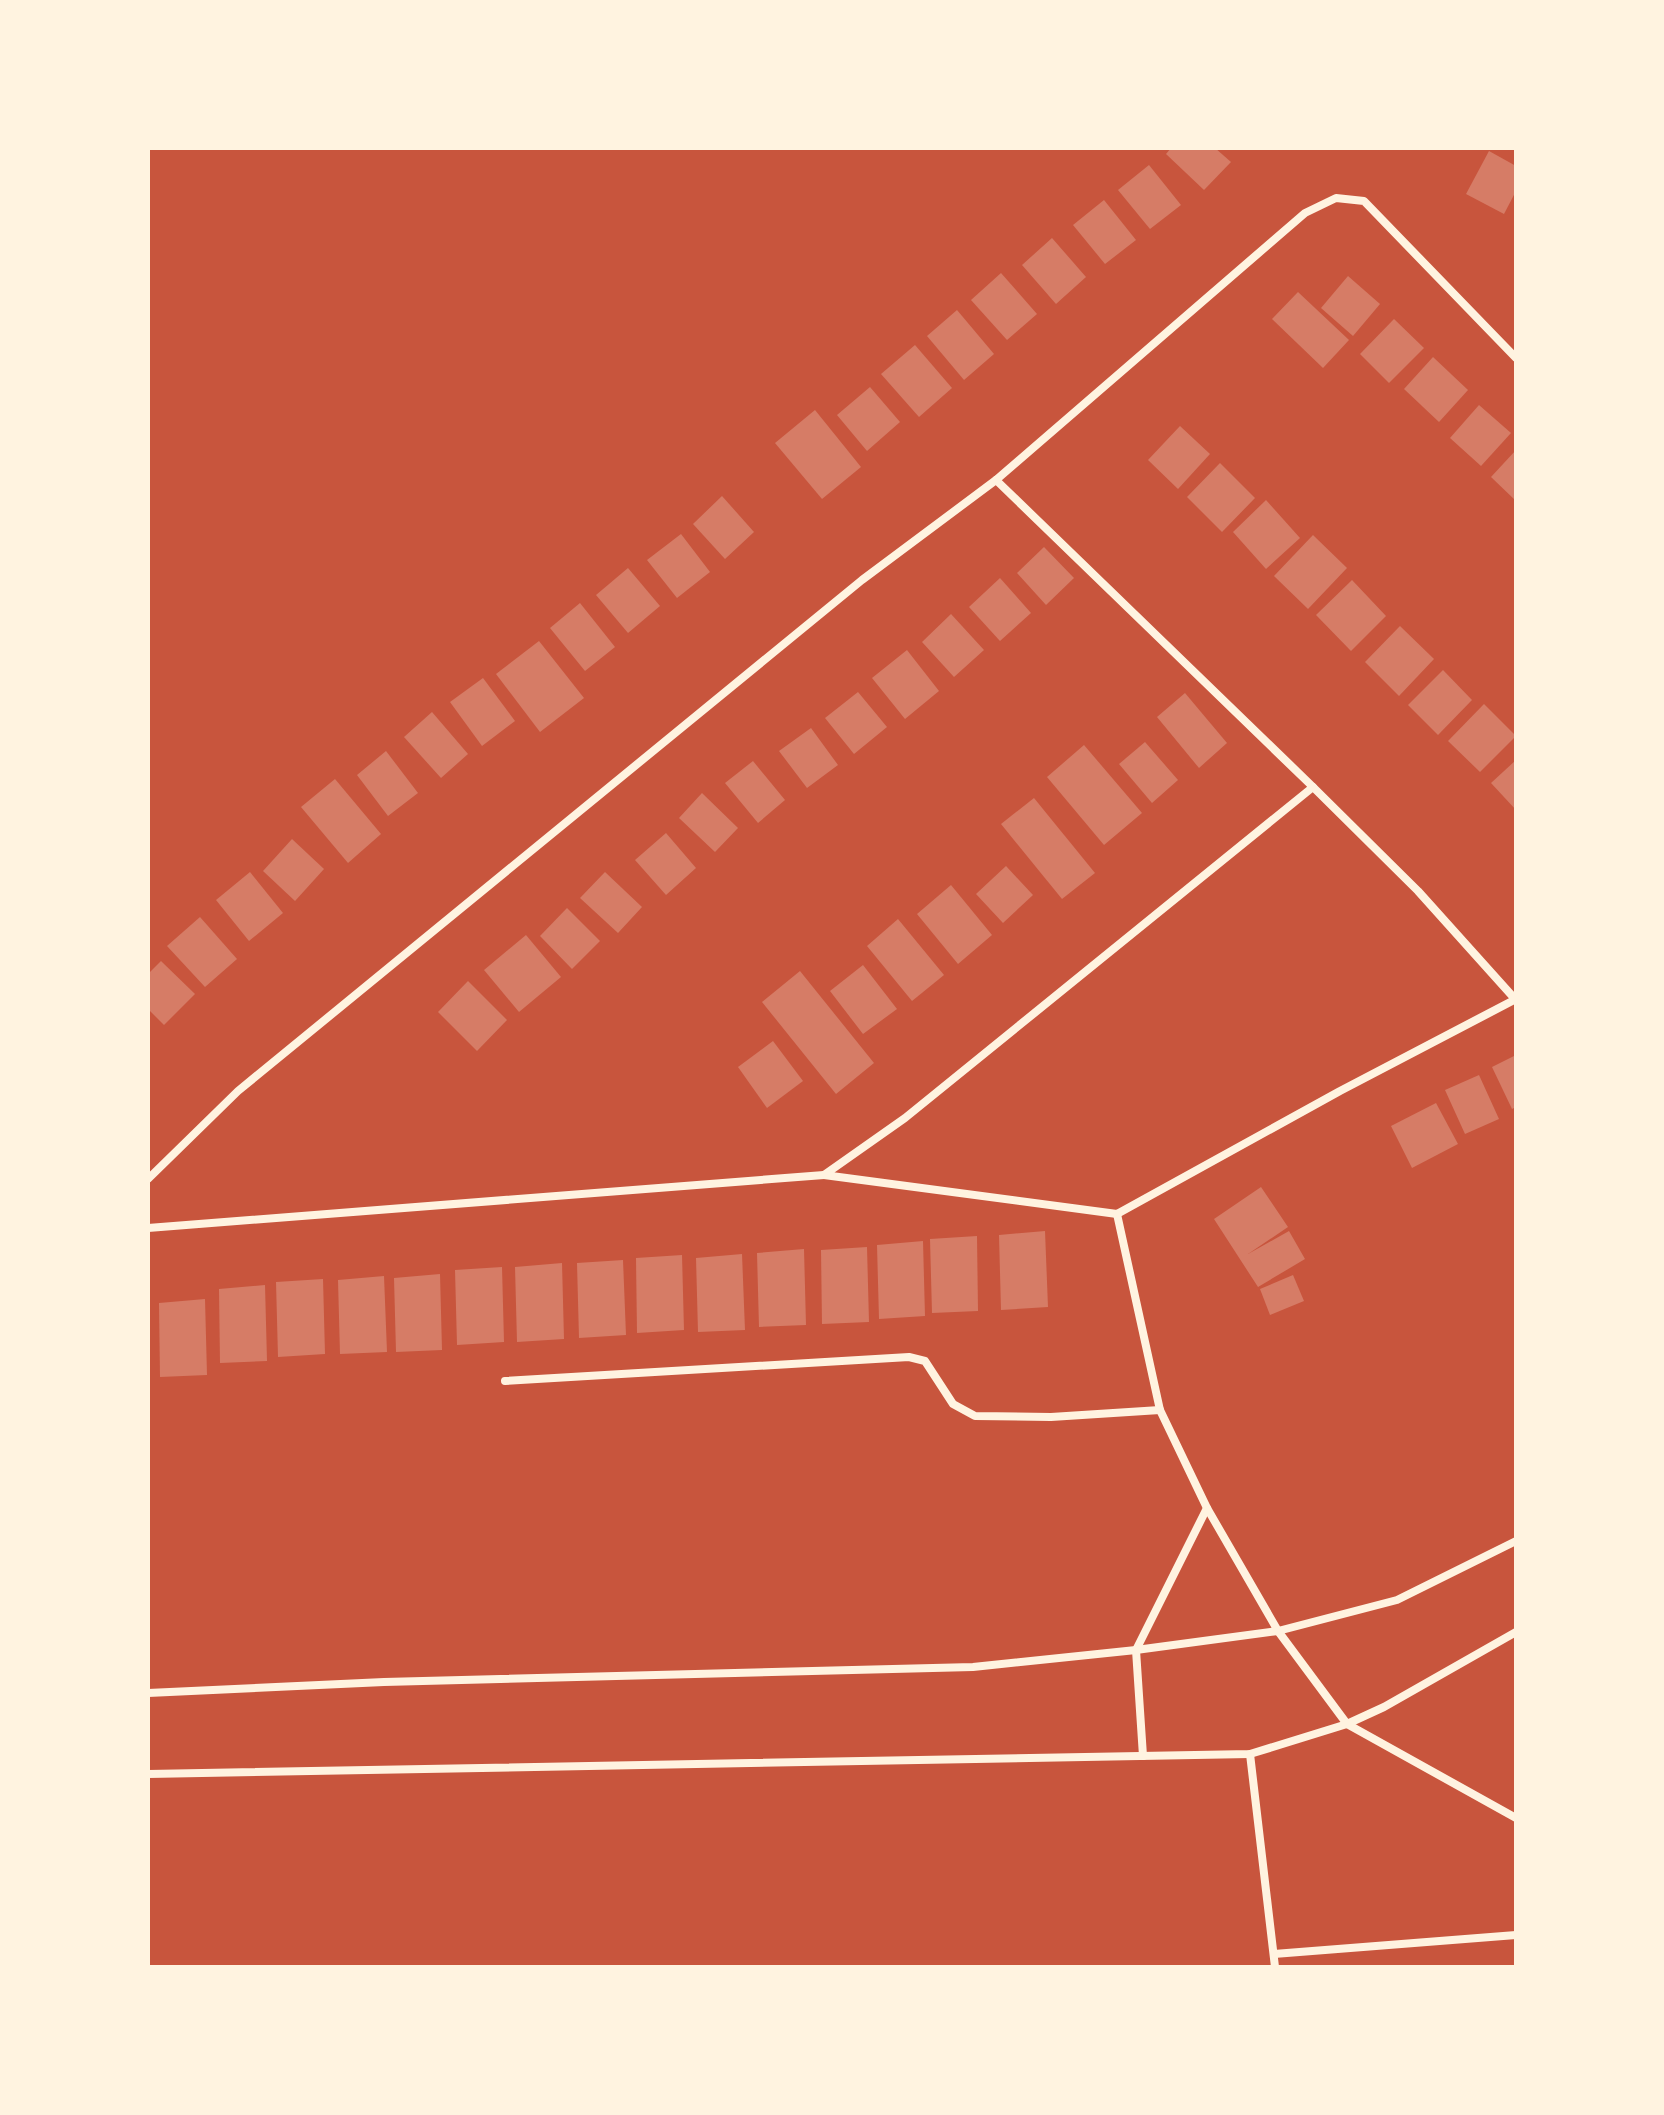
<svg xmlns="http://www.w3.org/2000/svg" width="1664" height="2115" viewBox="0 0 1664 2115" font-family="'IBM Plex Sans',sans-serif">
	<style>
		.building { fill: #d67c66 }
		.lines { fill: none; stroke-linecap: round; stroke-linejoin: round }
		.minor { stroke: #fff3e0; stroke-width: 8 }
	</style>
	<rect width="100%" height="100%" fill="#c8553d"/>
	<g class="building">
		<polygon points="1171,148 1215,148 1231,162 1204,190 1166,154"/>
		<polygon points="1489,151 1516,166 1516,191 1504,214 1466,194"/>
		<polygon points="1149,165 1181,205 1150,229 1118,190"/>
		<polygon points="1104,200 1136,240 1105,264 1073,225"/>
		<polygon points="1052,238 1086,277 1056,304 1022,265"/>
		<polygon points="1001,273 1037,314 1007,340 971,300"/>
		<polygon points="1348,276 1380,304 1353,336 1321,308"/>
		<polygon points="1298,292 1349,340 1323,368 1272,319"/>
		<polygon points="957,310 994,354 964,380 927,336"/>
		<polygon points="1394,319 1424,348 1389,383 1360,354"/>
		<polygon points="915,345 952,388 919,417 881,374"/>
		<polygon points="1433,357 1468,390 1439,422 1404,389"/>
		<polygon points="870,387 900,422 867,451 837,415"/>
		<polygon points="1479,405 1511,433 1481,466 1450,438"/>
		<polygon points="815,410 861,467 822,499 775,443"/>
		<polygon points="1180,426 1210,454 1178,489 1148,460"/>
		<polygon points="1516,450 1516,501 1491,477"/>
		<polygon points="1220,463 1255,498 1222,532 1187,497"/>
		<polygon points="722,496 754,532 725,559 693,524"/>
		<polygon points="1266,500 1300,538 1266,569 1233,532"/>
		<polygon points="681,534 710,572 677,598 647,560"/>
		<polygon points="1313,535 1347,568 1308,609 1274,576"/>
		<polygon points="1044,547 1074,578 1046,605 1017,573"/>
		<polygon points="628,568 660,606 628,633 596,595"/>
		<polygon points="1000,578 1031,613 1000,641 969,607"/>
		<polygon points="1352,580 1386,616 1351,651 1316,615"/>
		<polygon points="580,603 615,647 585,671 550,628"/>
		<polygon points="951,614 984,650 954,677 922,642"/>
		<polygon points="1400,626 1434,659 1399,696 1365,662"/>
		<polygon points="539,641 584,698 540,732 496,674"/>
		<polygon points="907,650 939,691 905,719 872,678"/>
		<polygon points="1443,670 1472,700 1438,735 1408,705"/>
		<polygon points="483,678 515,721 482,746 450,702"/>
		<polygon points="858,692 887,727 854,754 825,718"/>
		<polygon points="1185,693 1227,743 1199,768 1157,717"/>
		<polygon points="1484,704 1516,736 1480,772 1448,741"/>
		<polygon points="432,712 468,754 441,778 404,737"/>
		<polygon points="811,728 838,765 807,788 779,751"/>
		<polygon points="1145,742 1178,780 1152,803 1119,764"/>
		<polygon points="1084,745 1142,813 1104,845 1047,777"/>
		<polygon points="386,751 418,793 388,816 357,775"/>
		<polygon points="1516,760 1516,810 1491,783"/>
		<polygon points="753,761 785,800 758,823 725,783"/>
		<polygon points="335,779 381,834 348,863 301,807"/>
		<polygon points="702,793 738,828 715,852 679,818"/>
		<polygon points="1034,798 1095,873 1062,899 1001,824"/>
		<polygon points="666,833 696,868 666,895 635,860"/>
		<polygon points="292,839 324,869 295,901 263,871"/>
		<polygon points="1006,866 1033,895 1003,923 976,894"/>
		<polygon points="250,872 283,913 249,941 216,900"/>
		<polygon points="605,872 642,907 618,933 580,898"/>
		<polygon points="951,885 992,935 958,964 917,914"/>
		<polygon points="567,908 600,941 572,969 540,936"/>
		<polygon points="200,917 237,959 205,987 167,946"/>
		<polygon points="898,919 944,975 912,1001 867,946"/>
		<polygon points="526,935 561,977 519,1012 484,970"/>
		<polygon points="161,961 195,994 164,1025 148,1009 148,974"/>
		<polygon points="863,965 897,1009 863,1034 830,991"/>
		<polygon points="800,971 874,1063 836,1094 762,1002"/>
		<polygon points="468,981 507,1020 477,1051 438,1012"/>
		<polygon points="773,1041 803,1081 767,1108 738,1067"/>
		<polygon points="1516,1055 1516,1107 1512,1109 1492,1067"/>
		<polygon points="1479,1075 1499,1119 1465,1134 1445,1090"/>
		<polygon points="1436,1103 1458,1144 1412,1168 1391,1126"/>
		<polygon points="1261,1187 1288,1227 1248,1254 1289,1231 1305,1259 1258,1287 1214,1219"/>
		<polygon points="1045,1231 1048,1307 1001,1310 999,1235"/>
		<polygon points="977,1236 978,1311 932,1313 930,1239"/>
		<polygon points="923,1241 925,1316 879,1319 877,1245"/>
		<polygon points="867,1247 869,1322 822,1324 821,1250"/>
		<polygon points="804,1249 806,1325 759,1327 757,1253"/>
		<polygon points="742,1254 745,1330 698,1332 696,1258"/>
		<polygon points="682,1255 684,1330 637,1333 636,1258"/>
		<polygon points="623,1260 626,1335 579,1338 577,1263"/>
		<polygon points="562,1263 564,1339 517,1342 515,1267"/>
		<polygon points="502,1267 504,1342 457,1345 455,1270"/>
		<polygon points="440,1274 442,1350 396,1352 394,1278"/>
		<polygon points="1293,1275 1304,1301 1270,1315 1260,1289"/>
		<polygon points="384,1276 387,1352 340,1354 338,1280"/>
		<polygon points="323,1279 325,1354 278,1357 276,1282"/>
		<polygon points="265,1285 267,1361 220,1363 219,1289"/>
		<polygon points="205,1299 207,1375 160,1377 159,1303"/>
	</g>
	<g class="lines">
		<g class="minor">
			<polyline points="996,480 1313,787 905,1118 824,1175 1117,1214 1340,1091 1516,999"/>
			<polyline points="1313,787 1418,891 1515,999"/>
			<polyline points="148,1179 238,1091 862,580 996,480 1305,213 1336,198 1364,201 1516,358"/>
			<polyline points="1117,1214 1160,1410 1207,1508 1278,1631 1347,1724 1516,1818"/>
			<polyline points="148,1228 824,1175"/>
			<polyline points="505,1381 909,1357 925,1361 953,1404 975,1416 1051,1417 1160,1410"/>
			<polyline points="148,1693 384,1682 973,1667 1136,1650 1278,1631 1397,1600 1516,1541"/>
			<polyline points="1250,1754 1275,1967"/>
			<polyline points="1143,1756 1136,1650 1207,1508"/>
			<polyline points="148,1774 1250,1754 1347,1724 1384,1707 1516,1632"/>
			<polyline points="1274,1954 1516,1935"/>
		</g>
	</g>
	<rect width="1664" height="2115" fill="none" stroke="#fff3e0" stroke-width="300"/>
</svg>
